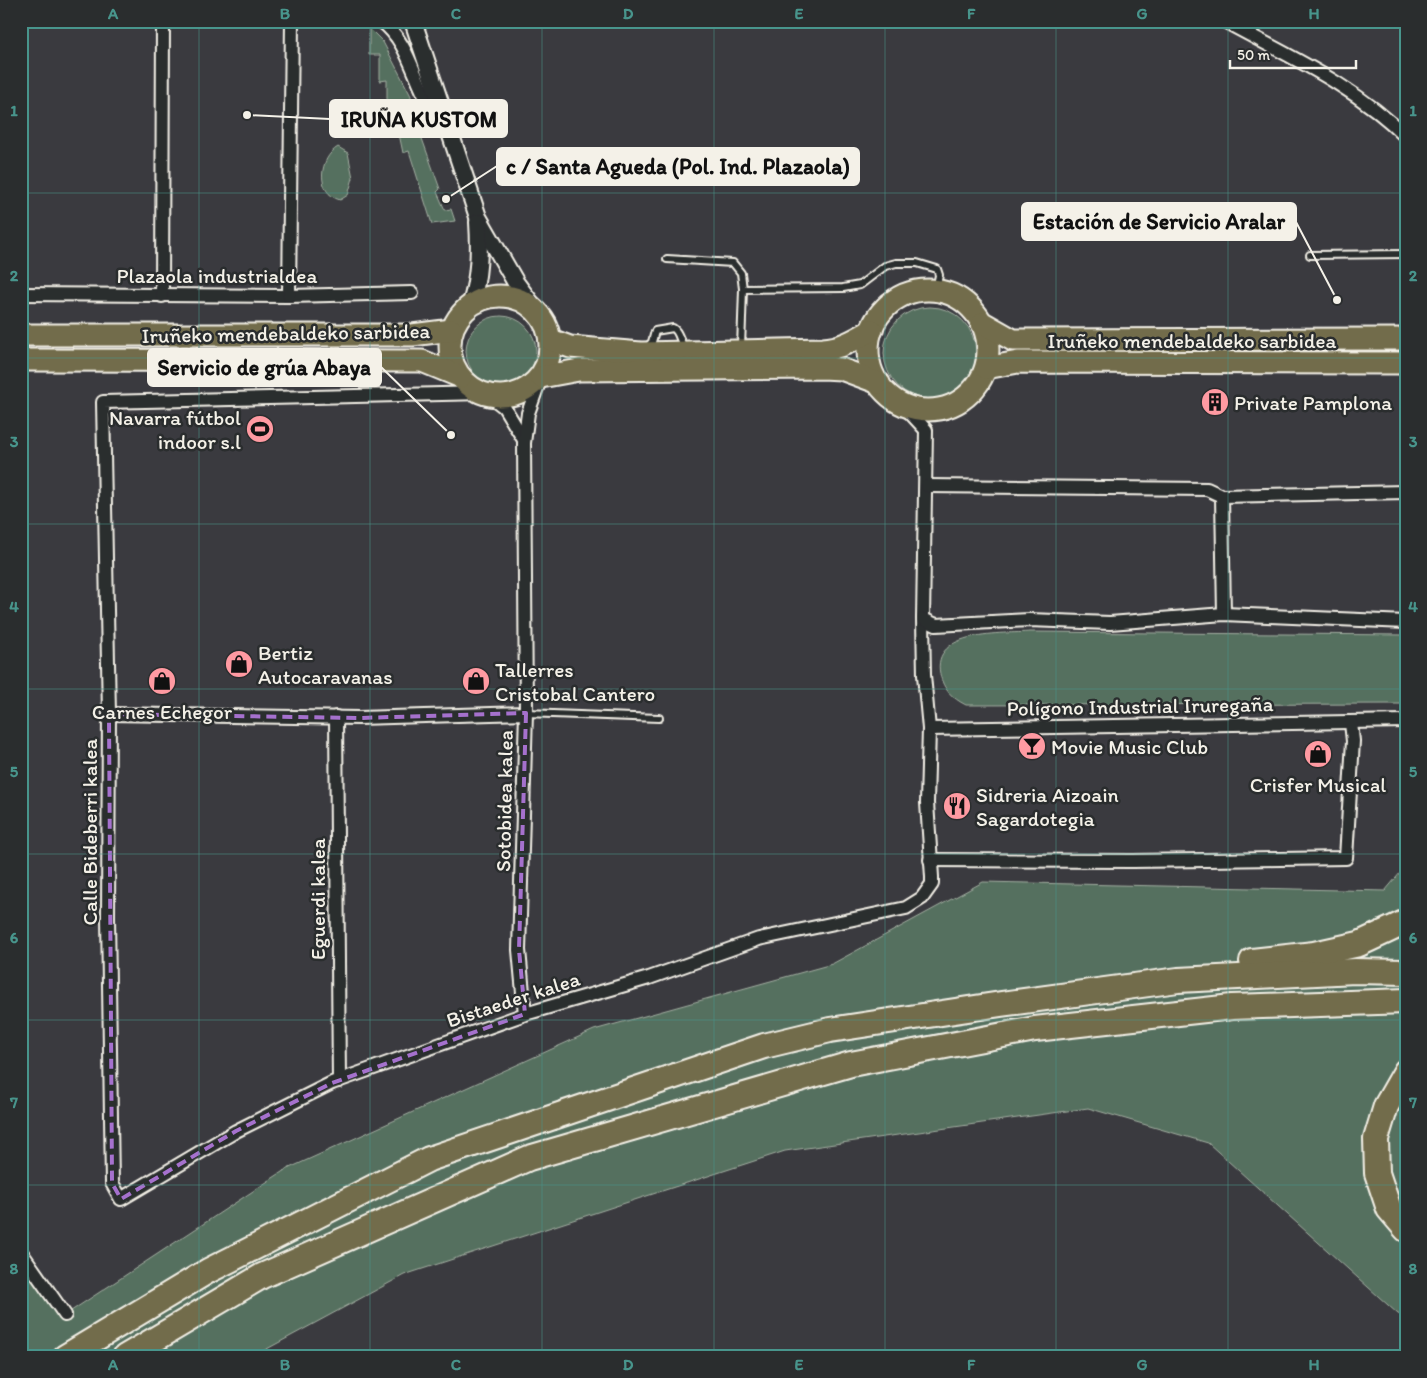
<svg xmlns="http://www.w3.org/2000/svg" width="1427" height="1378" viewBox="0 0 1427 1378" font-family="Itim,sans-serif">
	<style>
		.green { fill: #546f5e; stroke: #a4b0a3 }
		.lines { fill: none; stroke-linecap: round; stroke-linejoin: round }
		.service-casing { stroke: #f4f1e8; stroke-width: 10 }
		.minor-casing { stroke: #f4f1e8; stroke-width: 16 }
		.tertiary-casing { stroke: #f4f1e8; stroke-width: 20 }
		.trunk-casing { stroke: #f4f1e8; stroke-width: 25 }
		.motorway-casing { stroke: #f4f1e8; stroke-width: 28 }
		.service { stroke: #2a2d2e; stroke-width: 6 }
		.minor { stroke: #2a2d2e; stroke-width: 12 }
		.tertiary { stroke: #2a2d2e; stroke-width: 16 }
		.trunk { stroke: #726c4b; stroke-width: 21 }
		.motorway { stroke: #726c4b; stroke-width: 24 }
		.marked { fill: none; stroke: #a571cd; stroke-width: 4; stroke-dasharray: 10 6; stroke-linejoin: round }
		.grid { fill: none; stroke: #48958c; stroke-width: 1; stroke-opacity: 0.55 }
		.labels { text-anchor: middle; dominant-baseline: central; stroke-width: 5; stroke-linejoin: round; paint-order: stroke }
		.street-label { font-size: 21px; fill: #f4f1e8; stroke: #2a2d2e }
		.poi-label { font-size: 21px; fill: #f4f1e8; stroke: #2a2d2e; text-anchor: start }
		.leader { fill: none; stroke: #f4f1e8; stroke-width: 2 }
		.callout-dot { fill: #f4f1e8; stroke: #2a2d2e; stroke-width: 2 }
		.callout { fill: #f4f1e8; stroke: #f4f1e8; stroke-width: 2 }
		.callout-label { font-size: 22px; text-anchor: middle; font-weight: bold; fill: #111 }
		.neatline { fill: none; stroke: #48958c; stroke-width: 2 }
		.grid-label { font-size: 16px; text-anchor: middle; font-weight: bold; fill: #48958c }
	</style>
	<rect width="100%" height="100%" fill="#3a3a3f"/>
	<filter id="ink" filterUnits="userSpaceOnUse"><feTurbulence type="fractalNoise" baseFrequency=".02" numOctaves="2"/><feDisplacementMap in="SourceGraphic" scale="10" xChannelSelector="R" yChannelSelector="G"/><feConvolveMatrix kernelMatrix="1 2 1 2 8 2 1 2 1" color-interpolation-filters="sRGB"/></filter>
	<g filter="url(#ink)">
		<g class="green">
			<polygon points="369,28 383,42 411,96 410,105 440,189 437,192 445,210 451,209 455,221 432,224 409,151 403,153 394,110 387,113 387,80 380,81 380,55 369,55"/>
			<path d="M338,147L348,153L353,178L348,195L340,200C315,193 319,158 338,147Z"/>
			<circle cx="930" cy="353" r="46"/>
			<circle cx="501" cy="351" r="35"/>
			<path d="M1030,632L1406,635V704L966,705C952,698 943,689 940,674C931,629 1004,634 1030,632Z"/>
			<polygon points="1406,866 1406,1317 1398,1314 1208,1143 1088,1108 785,1151 404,1275 252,1357 21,1357 21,1265 65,1315 285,1170 594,1030 832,964 983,882 1385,891"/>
		</g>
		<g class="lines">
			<defs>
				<g id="service">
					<polyline points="1310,255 1406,254"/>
					<polyline points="667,259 733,263 741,273 743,289"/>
					<path d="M647,347L652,342L655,331L673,328C680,332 679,342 685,348"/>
					<polyline points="741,348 743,289 843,288 860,285 885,266 896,263 917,263 937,269 939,275 936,290"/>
					<polyline points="526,713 659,718"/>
				</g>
				<g id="minor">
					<path d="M381,21C407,40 413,75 428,102C433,110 439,117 444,125"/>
					<path d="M1224,21C1286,55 1356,86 1406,137"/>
					<polyline points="21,294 289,296 412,293"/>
					<polyline points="162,296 163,21"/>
					<polyline points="289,296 292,21"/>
					<polyline points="485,393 103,402 109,714 108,917 112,1183 121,1199 236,1131 332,1083 525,1014 649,978 759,939 906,908 922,898 932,884 932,877 927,803 929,729 924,675 923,619 926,430 902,404"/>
					<polyline points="489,395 504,407 524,440"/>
					<polyline points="927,486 1207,489 1222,496 1406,492"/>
					<polyline points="1222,496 1224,614"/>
					<polyline points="923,619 936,625 1029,620 1110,623 1224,614 1406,622"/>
					<polyline points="109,714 359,718 526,713"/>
					<polyline points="336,717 339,1081"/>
					<polyline points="929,729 1406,721"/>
					<polyline points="930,860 1133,861 1346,858 1353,741 1351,723"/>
					<polyline points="525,1014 519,950 526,713 524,443 528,413 541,377"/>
					<polyline points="21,1252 65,1315"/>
				</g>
				<g id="tertiary">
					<polyline points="413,21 478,217 516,283 533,306"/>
					<path d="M471,304C479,276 480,252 478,222"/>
				</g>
				<g id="trunk">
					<circle cx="928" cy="350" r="60"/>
					<circle cx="500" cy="346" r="50"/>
					<polyline points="983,323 1013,340 1406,339"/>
					<polyline points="21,335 412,335 452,330"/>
					<path d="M551,340L570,347L641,353L823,349C842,348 856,339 872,330"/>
					<polyline points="21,360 422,361 461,377"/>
					<polyline points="986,368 1018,362 1406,363"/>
					<polyline points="541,377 579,370 823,368 841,369 879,383"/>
				</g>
				<g id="motorway">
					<polyline points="1252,961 1314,954 1359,944 1406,922"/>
					<polyline points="1406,1071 1386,1106 1376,1139 1377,1173 1389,1209 1406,1229"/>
					<polyline points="65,1357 208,1271 429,1159 764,1046 830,1030 1001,1004 1178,980 1355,971 1406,972"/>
					<polyline points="125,1357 262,1276 529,1158 851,1064 1035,1029 1232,1007 1406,1001"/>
				</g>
			</defs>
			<use href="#service" class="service-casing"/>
			<use href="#minor" class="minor-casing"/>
			<use href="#tertiary" class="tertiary-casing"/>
			<use href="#trunk" class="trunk-casing"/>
			<use href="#motorway" class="motorway-casing"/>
			<use href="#service" class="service"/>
			<use href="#minor" class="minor"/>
			<use href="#tertiary" class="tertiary"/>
			<use href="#trunk" class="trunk"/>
			<use href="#motorway" class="motorway"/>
		</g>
	</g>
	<path class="marked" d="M526,713L519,950L525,1014L332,1083L236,1131L121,1199L112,1183L109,714L359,718Z"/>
	<path class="grid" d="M199,21V1357M370,21V1357M542,21V1357M714,21V1357M885,21V1357M1056,21V1357M1228,21V1357M21,193H1406M21,358H1406M21,524H1406M21,689H1406M21,854H1406M21,1020H1406M21,1185H1406"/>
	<defs>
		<symbol id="building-disc" viewBox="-11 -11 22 22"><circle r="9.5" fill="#ff9aa2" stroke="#2a2d2e"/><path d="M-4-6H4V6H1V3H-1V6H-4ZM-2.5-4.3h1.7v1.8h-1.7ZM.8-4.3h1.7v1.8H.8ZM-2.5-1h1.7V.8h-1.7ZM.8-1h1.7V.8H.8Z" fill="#111"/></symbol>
		<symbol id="stadium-disc" viewBox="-11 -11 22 22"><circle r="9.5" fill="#ff9aa2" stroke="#2a2d2e"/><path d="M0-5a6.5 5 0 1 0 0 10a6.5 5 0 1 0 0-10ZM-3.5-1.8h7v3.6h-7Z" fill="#111"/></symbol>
		<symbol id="shop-disc" viewBox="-11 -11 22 22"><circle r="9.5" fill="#ff9aa2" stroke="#2a2d2e"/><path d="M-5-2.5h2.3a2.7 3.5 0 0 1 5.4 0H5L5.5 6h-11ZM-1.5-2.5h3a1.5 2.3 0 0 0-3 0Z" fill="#111"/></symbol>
		<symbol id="bar-disc" viewBox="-11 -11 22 22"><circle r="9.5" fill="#ff9aa2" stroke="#2a2d2e"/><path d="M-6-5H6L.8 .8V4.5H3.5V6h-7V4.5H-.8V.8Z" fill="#111"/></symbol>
		<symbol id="restaurant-disc" viewBox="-11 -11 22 22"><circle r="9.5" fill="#ff9aa2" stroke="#2a2d2e"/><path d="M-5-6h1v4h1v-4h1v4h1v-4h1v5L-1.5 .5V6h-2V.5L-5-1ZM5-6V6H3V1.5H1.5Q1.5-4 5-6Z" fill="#111"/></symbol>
	</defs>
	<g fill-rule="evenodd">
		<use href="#building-disc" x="1199" y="386" width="32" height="32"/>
		<use href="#stadium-disc" x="244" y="413" width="32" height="32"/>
		<use href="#shop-disc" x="223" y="648" width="32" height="32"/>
		<use href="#shop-disc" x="146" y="665" width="32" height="32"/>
		<use href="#shop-disc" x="460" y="665" width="32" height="32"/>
		<use href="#bar-disc" x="1016" y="730" width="32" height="32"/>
		<use href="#shop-disc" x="1302" y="738" width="32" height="32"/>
		<use href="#restaurant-disc" x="941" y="790" width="32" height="32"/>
	</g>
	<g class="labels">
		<g class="street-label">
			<text x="217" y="275">Plazaola industrialdea</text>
			<text transform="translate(286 333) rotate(-1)">Iruñeko mendebaldeko sarbidea</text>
			<text x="1192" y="340">Iruñeko mendebaldeko sarbidea</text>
			<text transform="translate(1140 706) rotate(-1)">Polígono Industrial Iruregaña</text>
			<text transform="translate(504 801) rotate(-89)">Sotobidea kalea</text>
			<text transform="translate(89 832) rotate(-90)">Calle Bideberri kalea</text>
			<text transform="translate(317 899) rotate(-90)">Eguerdi kalea</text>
			<text transform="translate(513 999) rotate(-18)">Bistaeder kalea</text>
		</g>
		<g class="poi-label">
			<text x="1234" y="402">Private Pamplona</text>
			<text x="241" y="417" text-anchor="end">Navarra fútbol<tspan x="241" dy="24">indoor s.l</tspan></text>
			<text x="258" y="652">Bertiz<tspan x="258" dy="24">Autocaravanas</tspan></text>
			<text x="495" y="669">Tallerres<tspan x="495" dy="24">Cristobal Cantero</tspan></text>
			<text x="162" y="711" text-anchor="middle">Carnes Echegor</text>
			<text x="1051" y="746">Movie Music Club</text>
			<text x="1318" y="784" text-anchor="middle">Crisfer Musical</text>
			<text x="976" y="794">Sidreria Aizoain<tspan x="976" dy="24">Sagardotegia</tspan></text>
		</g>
	</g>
	<path class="leader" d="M247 115L330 119M446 199L497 166M1337 300L1296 222M451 435L381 367"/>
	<g class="callout-dot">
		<circle cx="247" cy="115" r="5"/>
		<circle cx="446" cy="199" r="5"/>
		<circle cx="1337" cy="300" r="5"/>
		<circle cx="451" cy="435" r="5"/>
	</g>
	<g class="callout">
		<rect x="330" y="100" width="177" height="37" rx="5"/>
		<rect x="497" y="148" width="362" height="37" rx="5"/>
		<rect x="1022" y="203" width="274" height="37" rx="5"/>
		<rect x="148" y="349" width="233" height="37" rx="5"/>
	</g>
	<g class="callout-label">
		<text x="419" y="127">IRUÑA KUSTOM</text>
		<text x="678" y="174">c / Santa Agueda (Pol. Ind. Plazaola)</text>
		<text x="1159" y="229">Estación de Servicio Aralar</text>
		<text x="264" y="375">Servicio de grúa Abaya</text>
	</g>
	<rect width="1427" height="1378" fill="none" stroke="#2a2d2e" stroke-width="55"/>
	<path d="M1230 60v8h126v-8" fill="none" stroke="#f4f1e8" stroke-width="2.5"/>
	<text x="1237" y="60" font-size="15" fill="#f4f1e8" stroke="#2a2d2e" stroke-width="4" paint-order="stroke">50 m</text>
	<rect x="28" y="28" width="1372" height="1322" class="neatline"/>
	<g class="grid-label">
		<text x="113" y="19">A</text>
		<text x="285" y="19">B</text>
		<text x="456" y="19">C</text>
		<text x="628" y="19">D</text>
		<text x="799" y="19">E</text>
		<text x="971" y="19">F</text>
		<text x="1142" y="19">G</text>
		<text x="1314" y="19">H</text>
		<text x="14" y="116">1</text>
		<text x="1413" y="116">1</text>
		<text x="14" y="281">2</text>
		<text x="1413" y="281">2</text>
		<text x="14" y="447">3</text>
		<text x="1413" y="447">3</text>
		<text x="14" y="612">4</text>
		<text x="1413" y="612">4</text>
		<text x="14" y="777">5</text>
		<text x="1413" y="777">5</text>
		<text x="14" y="943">6</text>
		<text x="1413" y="943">6</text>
		<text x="14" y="1108">7</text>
		<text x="1413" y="1108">7</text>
		<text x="14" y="1274">8</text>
		<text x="1413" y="1274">8</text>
		<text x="113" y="1370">A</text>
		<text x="285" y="1370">B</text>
		<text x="456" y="1370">C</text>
		<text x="628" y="1370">D</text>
		<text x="799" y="1370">E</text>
		<text x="971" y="1370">F</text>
		<text x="1142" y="1370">G</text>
		<text x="1314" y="1370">H</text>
	</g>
</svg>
